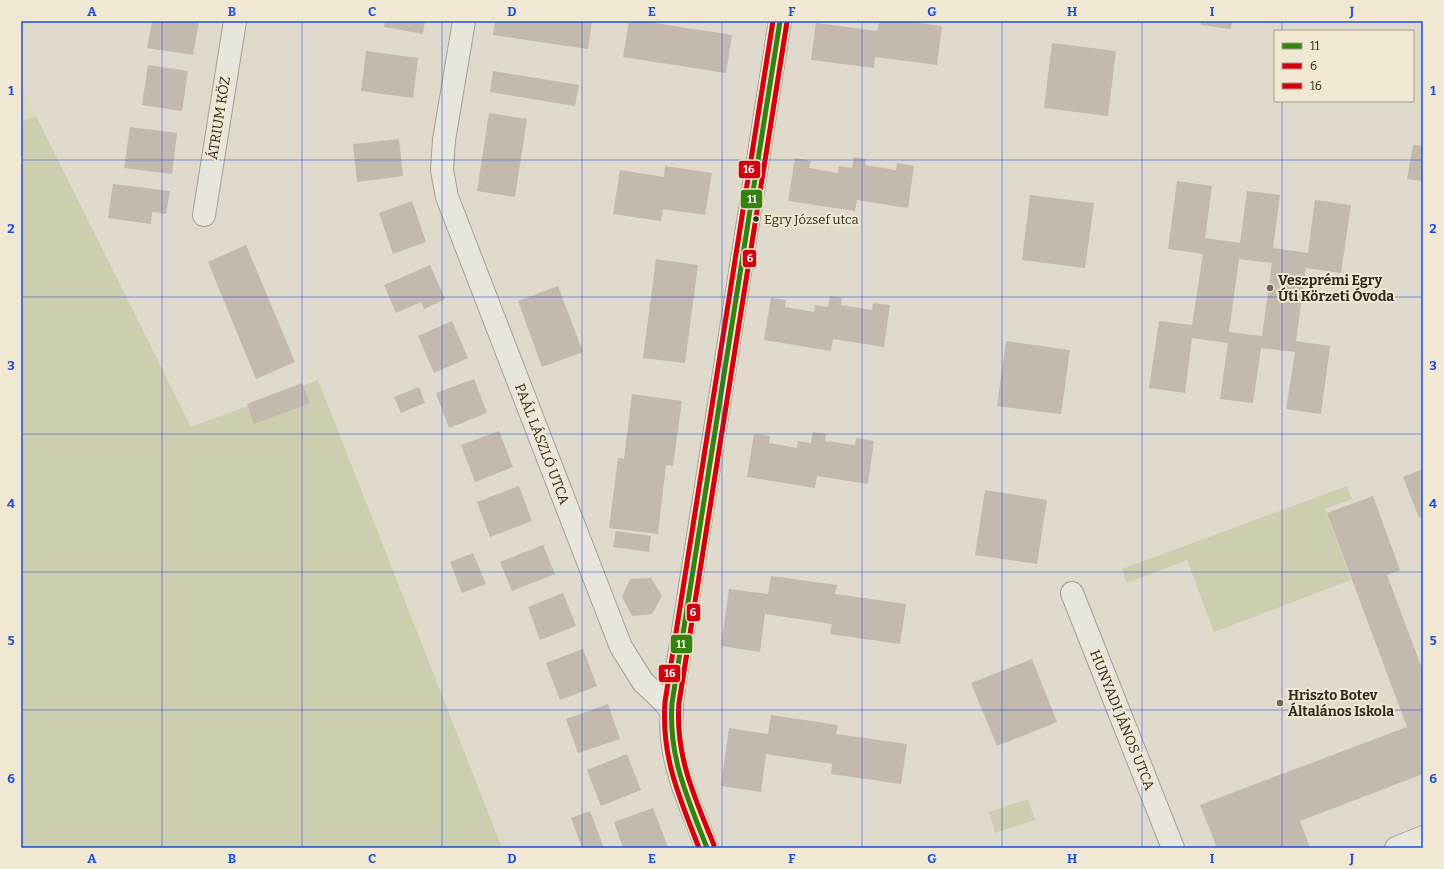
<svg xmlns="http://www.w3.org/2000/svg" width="1444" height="869" viewBox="0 0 1444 869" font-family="Bitter,serif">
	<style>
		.farmland { fill: #ddd8be }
		.green { fill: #cdceb0 }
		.building { fill: #c3b9ad; fill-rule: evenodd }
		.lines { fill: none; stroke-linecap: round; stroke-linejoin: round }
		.minor-casing { stroke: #a59f95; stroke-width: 24 }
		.minor { stroke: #e8e5dd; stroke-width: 22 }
		.bus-1-casing { stroke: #f0e8d2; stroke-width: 8 }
		.bus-2-casing { stroke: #f0e8d2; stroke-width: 8 }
		.bus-3-casing { stroke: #f0e8d2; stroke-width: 8 }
		.bus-1 { stroke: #35820e; stroke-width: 5 }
		.bus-2 { stroke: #d5000d; stroke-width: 5 }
		.bus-3 { stroke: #d5000d; stroke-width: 5 }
		.grid { fill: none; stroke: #1d4ed8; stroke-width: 1; stroke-opacity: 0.55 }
		.bus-dot { fill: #32281f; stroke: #f0e8d2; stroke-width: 1.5 }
		.poi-dot { fill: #6f665c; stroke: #f0e8d2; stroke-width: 1.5 }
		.labels { text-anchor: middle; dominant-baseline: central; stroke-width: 4; stroke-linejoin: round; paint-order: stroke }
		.bus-label { font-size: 13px; fill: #32281f; stroke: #f0e8d2; text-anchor: start }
		.street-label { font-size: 14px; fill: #32281f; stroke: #f0e8d2 }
		.poi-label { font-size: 14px; font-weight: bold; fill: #32281f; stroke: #f0e8d2; text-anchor: start }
		.line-badge { stroke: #f0e8d2; stroke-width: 1.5 }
		.badge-label { font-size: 11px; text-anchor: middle; font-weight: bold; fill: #fff }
		.neatline { fill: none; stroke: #1d4ed8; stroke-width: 1.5 }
		.grid-label { font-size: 13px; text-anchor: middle; font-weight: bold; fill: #1d4ed8 }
	</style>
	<rect width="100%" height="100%" fill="#dfdacc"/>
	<polygon class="farmland" points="21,86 36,116 21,122"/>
	<g class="green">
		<polygon points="36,116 191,427 318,380 502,848 21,848 21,122"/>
		<polygon points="1347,486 1352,499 1325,509 1351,580 1214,632 1187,560 1127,583 1122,569"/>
		<polygon points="1028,799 1035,820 995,833 989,812"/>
	</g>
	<g class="building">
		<polygon points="152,21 199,21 193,55 147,48"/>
		<polygon points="385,21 425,21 423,34 384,27"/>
		<polygon points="495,21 592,21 588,49 493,35"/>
		<polygon points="629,21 642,21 732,35 726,73 623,57"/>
		<polygon points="879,21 904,21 942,26 937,65 875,57 874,68 811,60 816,23 877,31"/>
		<polygon points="1201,21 1232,21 1231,29 1201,25"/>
		<polygon points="1052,43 1116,51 1108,116 1044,108"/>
		<polygon points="366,51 418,58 413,98 361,91"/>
		<polygon points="148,65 188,71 182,111 142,105"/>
		<polygon points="493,71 579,85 575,106 490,92"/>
		<polygon points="489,113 527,119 515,197 477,191"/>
		<polygon points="130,127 177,133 172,174 124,168"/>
		<polygon points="399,139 403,176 357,182 353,144"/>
		<polygon points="1413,145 1423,146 1423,187 1421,187 1422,181 1407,179"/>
		<polygon points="854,157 866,159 865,165 896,170 897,163 914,166 908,208 857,200 855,211 788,201 795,158 811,161 809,168 838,173 839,166 852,168"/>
		<polygon points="665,166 712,173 705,215 663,209 661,221 613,214 620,170 664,177"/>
		<path d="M1177,181L1212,186L1205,238L1240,243L1247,191L1280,195L1273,248L1308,253L1315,200L1351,205L1341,273L1306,268L1296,341L1330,346L1321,414L1286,409L1295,352L1261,348L1253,403L1220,399L1228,343L1192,338L1185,393L1149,388L1159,321L1192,325L1203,254L1168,249ZM1239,259L1272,263L1262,336L1229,332Z"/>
		<polygon points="113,184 170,191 166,214 152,212 151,224 108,218"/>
		<polygon points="1030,195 1094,203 1085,268 1022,260"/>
		<polygon points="412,201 426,242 393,254 379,213"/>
		<polygon points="246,245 295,362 256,379 208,262"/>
		<polygon points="656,259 698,265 685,363 643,358"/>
		<polygon points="430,265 445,299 424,309 421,302 396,313 384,285"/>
		<polygon points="558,286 583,352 542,367 518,301"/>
		<polygon points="830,296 842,298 841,305 872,310 873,303 890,305 884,347 833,339 831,351 764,340 771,298 786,300 785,307 814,312 815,305 828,307"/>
		<polygon points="452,321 468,358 434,373 418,336"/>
		<polygon points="1006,341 1070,350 1061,414 997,406"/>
		<polygon points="474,379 487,413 449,428 436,393"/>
		<polygon points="302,383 310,403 254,424 247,404"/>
		<polygon points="419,387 425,403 401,413 394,397"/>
		<polygon points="632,394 682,401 673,466 666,465 658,534 609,528 618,458 624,459"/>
		<polygon points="499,431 513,467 475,482 461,445"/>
		<polygon points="813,432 826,434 825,441 855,445 856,438 874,441 868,484 817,476 815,488 747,477 754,434 770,436 769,443 797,448 798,441 811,443"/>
		<polygon points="1423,469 1423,517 1419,518 1403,477"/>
		<polygon points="519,486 532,521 490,537 477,502"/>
		<polygon points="985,490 1047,500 1037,564 975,555"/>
		<polygon points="1373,496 1400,570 1387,575 1423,671 1423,774 1300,821 1310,848 1217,848 1200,805 1407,727 1327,513"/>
		<polygon points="616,531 651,536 649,552 613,547"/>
		<polygon points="543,545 555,574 512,591 500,562"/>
		<polygon points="473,553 486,584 462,593 450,562"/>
		<polygon points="771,576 837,585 835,594 906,604 900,644 830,634 832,624 765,614 760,652 721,646 729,589 768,594"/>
		<polygon points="651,578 662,596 652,614 632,616 622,597 630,579"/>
		<polygon points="563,593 576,626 540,640 528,607"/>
		<polygon points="583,649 597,686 560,700 546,663"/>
		<polygon points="1032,659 1057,722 997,746 971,683"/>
		<polygon points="608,704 620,739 578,753 566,719"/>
		<polygon points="771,715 838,725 836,734 907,744 901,784 831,774 832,764 766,754 761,792 721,786 729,728 768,734"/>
		<polygon points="627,754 641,790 601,806 587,770"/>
		<polygon points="653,808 668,847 623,848 614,822"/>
		<polygon points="590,811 604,848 582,848 571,818"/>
	</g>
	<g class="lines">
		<defs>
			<g id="minor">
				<polyline points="464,21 444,140 442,170 447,197 621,647 643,682 659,697 671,710"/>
				<polyline points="204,215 235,21"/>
				<polyline points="1072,593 1173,848"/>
				<path d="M707,848C694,813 676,777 672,739C670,720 672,700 675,681L780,21"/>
				<polyline points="1396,848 1423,837"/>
			</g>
		</defs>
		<use href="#minor" class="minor-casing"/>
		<use href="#minor" class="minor"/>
		<defs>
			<path id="bus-1" d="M707,848C688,799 668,757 672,703L780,21"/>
			<path id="bus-2" d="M714,845C695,798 675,756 679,703L787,22"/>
			<path id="bus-3" d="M699,848C680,798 661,758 665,702L773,21"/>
		</defs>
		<use href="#bus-1" class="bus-1-casing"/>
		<use href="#bus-2" class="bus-2-casing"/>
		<use href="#bus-3" class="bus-3-casing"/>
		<use href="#bus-1" class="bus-1"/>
		<use href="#bus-2" class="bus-2"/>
		<use href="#bus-3" class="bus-3"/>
	</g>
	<path class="grid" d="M162,21V848M302,21V848M442,21V848M582,21V848M722,21V848M862,21V848M1002,21V848M1142,21V848M1282,21V31M1282,101V848M21,160H1423M21,297H1423M21,434H1423M21,572H1423M21,710H1423"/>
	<circle class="bus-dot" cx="756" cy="219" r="3.5"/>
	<g class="poi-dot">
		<circle cx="1270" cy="288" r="4"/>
		<circle cx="1280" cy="703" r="4"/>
	</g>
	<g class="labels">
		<g class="bus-label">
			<text x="764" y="219">Egry József utca</text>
		</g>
		<g class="street-label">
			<text transform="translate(219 118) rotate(-81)">ÁTRIUM KÖZ</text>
			<text transform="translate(542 444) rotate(69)">PAÁL LÁSZLÓ UTCA</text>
			<text transform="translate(1122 720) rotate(68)">HUNYADI JÁNOS UTCA</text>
		</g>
		<g class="poi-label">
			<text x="1278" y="280">Veszprémi Egry<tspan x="1278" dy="16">Úti Körzeti Óvoda</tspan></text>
			<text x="1288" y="695">Hriszto Botev<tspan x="1288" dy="16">Általános Iskola</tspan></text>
		</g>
	</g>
	<g class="line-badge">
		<rect x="738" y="160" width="23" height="19" rx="4" fill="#d5000d"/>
		<rect x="740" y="189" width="23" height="20" rx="4" fill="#35820e"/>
		<rect x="742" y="249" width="15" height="19" rx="4" fill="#d5000d"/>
		<rect x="686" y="603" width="15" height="19" rx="4" fill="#d5000d"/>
		<rect x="670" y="634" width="23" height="20" rx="4" fill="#35820e"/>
		<rect x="658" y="664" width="23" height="19" rx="4" fill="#d5000d"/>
	</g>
	<g class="badge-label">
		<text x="749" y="173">16</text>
		<text x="752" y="203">11</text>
		<text x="750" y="262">6</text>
		<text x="693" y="616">6</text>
		<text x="681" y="648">11</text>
		<text x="670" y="677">16</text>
	</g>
	<rect width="1444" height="869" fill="none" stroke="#f0e8d2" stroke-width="44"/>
	<rect x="1274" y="30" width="140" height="72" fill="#f0e8d2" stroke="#a49b8a"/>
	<rect x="1282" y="43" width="20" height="6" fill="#35820e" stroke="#a49b8a"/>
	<text x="1310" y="50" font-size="12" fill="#32281f">11</text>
	<rect x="1282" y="63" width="20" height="6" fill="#d5000d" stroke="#a49b8a"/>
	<text x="1310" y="70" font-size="12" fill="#32281f">6</text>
	<rect x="1282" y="83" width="20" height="6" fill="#d5000d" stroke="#a49b8a"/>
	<text x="1310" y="90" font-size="12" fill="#32281f">16</text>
	<rect x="22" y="22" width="1400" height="825" class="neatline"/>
	<g class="grid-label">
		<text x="92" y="16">A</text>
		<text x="232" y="16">B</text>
		<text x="372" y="16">C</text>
		<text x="512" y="16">D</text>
		<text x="652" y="16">E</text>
		<text x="792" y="16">F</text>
		<text x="932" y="16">G</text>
		<text x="1072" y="16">H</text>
		<text x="1212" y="16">I</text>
		<text x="1352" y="16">J</text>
		<text x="11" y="95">1</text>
		<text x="1433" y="95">1</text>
		<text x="11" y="233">2</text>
		<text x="1433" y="233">2</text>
		<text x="11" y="370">3</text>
		<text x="1433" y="370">3</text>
		<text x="11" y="508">4</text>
		<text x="1433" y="508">4</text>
		<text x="11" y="645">5</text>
		<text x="1433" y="645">5</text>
		<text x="11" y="783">6</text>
		<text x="1433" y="783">6</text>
		<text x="92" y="863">A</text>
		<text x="232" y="863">B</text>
		<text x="372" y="863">C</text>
		<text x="512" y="863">D</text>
		<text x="652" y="863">E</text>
		<text x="792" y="863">F</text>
		<text x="932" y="863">G</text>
		<text x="1072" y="863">H</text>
		<text x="1212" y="863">I</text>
		<text x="1352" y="863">J</text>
	</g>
</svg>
